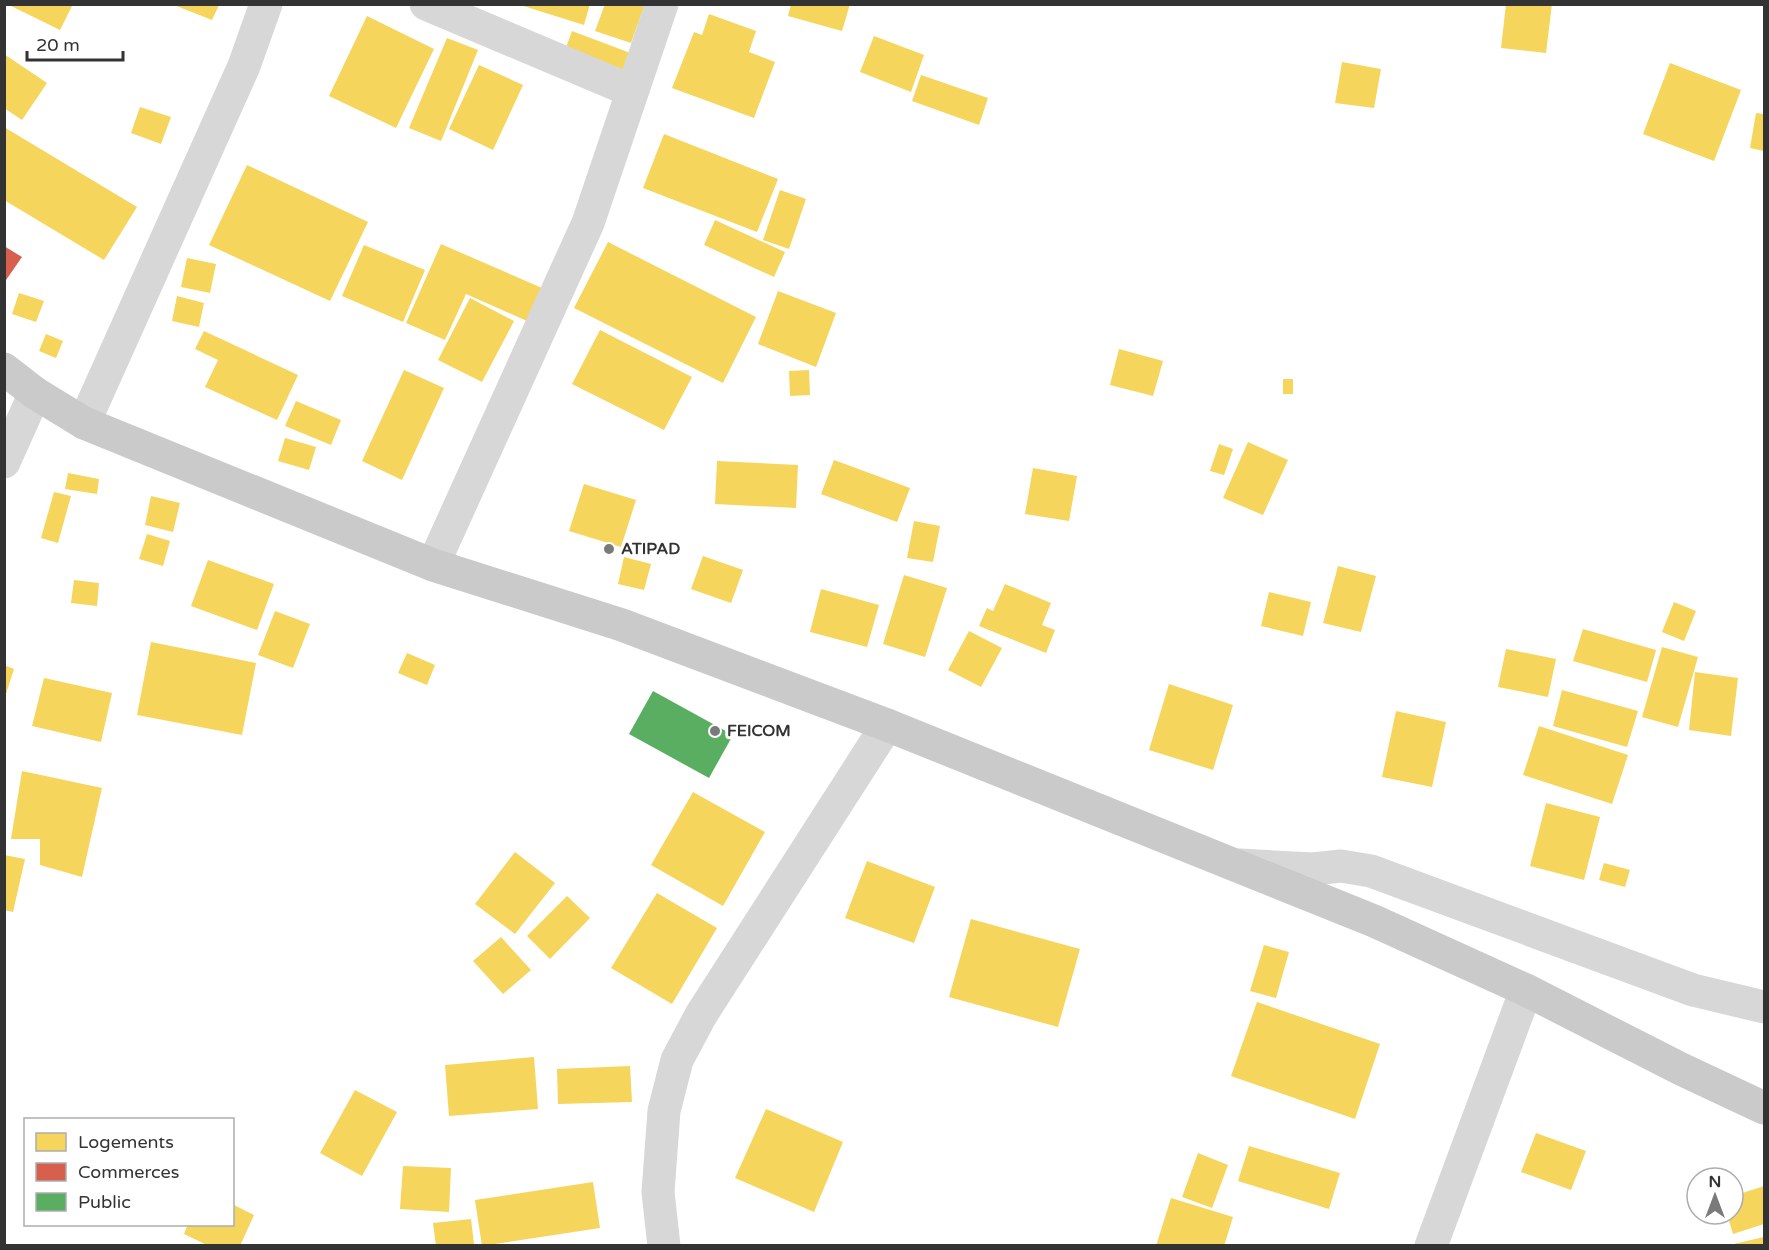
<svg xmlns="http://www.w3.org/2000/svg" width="1769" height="1250" viewBox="0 0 1769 1250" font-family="'Varela Round',sans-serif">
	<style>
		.homes { fill: #f6d55c }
		.shops { fill: #d6604d }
		.public { fill: #5aae61 }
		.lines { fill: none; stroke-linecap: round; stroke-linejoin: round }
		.minor { stroke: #d7d7d7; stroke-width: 33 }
		.primary { stroke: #cacaca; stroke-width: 33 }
		.poi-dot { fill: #7a7a7a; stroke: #fff; stroke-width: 2 }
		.labels { text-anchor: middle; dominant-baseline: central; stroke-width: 6; stroke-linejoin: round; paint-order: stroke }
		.poi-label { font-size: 16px; font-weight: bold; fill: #333; stroke: #fff; text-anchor: start }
	</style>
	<rect width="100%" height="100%" fill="#fff"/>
	<g class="homes">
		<polygon points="7,4 73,4 60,30"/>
		<polygon points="517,4 590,4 584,25"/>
		<polygon points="605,4 645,4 631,43 595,31"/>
		<polygon points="791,4 850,4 842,31 788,16"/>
		<polygon points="1506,4 1552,4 1546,53 1501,48"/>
		<polygon points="174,5 219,5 212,20"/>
		<polygon points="709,14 756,31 749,52 775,62 754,118 672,88 694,32 702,35"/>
		<polygon points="367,16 434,49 396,128 329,96"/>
		<polygon points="572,31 641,57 632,79 564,53"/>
		<polygon points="874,36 924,55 911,92 860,72"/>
		<polygon points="447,38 478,50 441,141 409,128"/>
		<polygon points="4,54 47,83 22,120 4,108"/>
		<polygon points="1342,62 1381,69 1374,108 1335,103"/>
		<polygon points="1670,63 1741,90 1714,161 1643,134"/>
		<polygon points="479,65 523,85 493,150 449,129"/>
		<polygon points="921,75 988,98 979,125 912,101"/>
		<polygon points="140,107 171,117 161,144 131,133"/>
		<polygon points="1756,113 1764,114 1764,151 1750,148"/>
		<polygon points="4,127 137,207 104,260 4,200"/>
		<polygon points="664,134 778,179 757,232 643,188"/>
		<polygon points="247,165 368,222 330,301 209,245"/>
		<polygon points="780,190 806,199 789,249 763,240"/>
		<polygon points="715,220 785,252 774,277 704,245"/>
		<polygon points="608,242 756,317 723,383 574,308"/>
		<polygon points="441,244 542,288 527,321 466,294 445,340 406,323"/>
		<polygon points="364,245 425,270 403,322 342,296"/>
		<polygon points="187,258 216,264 210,293 181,287"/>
		<polygon points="778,291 836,313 816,367 758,344"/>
		<polygon points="19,293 44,301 36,322 12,314"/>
		<polygon points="177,296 204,303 199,327 172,321"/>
		<polygon points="470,298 514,321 482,382 438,360"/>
		<polygon points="600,330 692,377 664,430 572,384"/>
		<polygon points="204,331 298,375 277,420 205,387 218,360 195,349"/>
		<polygon points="46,334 63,341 56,358 39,351"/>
		<polygon points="1119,349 1163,361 1153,396 1110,385"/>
		<polygon points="404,370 444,388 402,480 362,461"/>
		<polygon points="809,370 810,395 790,396 789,371"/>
		<rect x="1283" y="379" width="10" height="15"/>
		<polygon points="296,401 341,420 331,445 285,426"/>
		<polygon points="285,438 316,447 309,470 278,461"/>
		<polygon points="1248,442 1288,460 1263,515 1223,498"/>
		<polygon points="1219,444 1233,449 1224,475 1210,471"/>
		<polygon points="834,460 910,488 897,522 821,494"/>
		<polygon points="717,461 798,465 796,508 715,504"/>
		<polygon points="1033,468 1077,476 1069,521 1025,514"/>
		<polygon points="68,473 99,479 97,494 65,489"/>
		<polygon points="584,484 636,500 621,547 569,531"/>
		<polygon points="54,492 71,496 58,543 41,538"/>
		<polygon points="151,496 180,503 173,532 145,525"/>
		<polygon points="914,521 940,526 933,562 907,558"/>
		<polygon points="147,534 170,541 163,566 139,559"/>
		<polygon points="703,556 743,570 731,603 691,589"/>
		<polygon points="624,557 651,564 644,590 618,584"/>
		<polygon points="208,560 274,584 257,630 191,606"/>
		<polygon points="1338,566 1376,576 1361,632 1323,623"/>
		<polygon points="904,575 947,588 925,657 883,644"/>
		<polygon points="74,580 99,583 97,606 71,603"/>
		<polygon points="1005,584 1051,603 1042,625 1055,630 1046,653 979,626 987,608 993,611"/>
		<polygon points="821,589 879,605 867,647 810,632"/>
		<polygon points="1269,592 1311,602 1303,636 1261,626"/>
		<polygon points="1674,602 1696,611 1684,641 1662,632"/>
		<polygon points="275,611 310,624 293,668 258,655"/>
		<polygon points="1583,629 1656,650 1647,682 1573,661"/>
		<polygon points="969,631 1002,648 981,687 948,670"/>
		<polygon points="151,642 256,663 242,735 137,715"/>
		<polygon points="1662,647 1698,657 1678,727 1642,717"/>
		<polygon points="1506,649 1556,659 1548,697 1498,687"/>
		<polygon points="407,653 435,665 427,685 398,673"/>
		<polygon points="4,665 14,669 5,697 4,697"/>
		<polygon points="1695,672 1738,678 1731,736 1689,730"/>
		<polygon points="44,678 112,693 101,742 32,726"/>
		<polygon points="1169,684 1233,705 1213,770 1149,750"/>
		<polygon points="1562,690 1638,711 1627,747 1553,726"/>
		<polygon points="1396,711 1446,722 1432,787 1382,777"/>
		<polygon points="1539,726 1628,755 1612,804 1523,775"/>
		<polygon points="22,771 102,788 82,877 40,865 40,839 11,839"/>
		<polygon points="693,792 765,832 723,906 651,865"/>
		<polygon points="1546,803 1600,817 1584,880 1530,866"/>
		<polygon points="515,852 555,883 515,934 475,904"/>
		<polygon points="4,855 25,859 13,912 4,910"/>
		<polygon points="867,861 935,887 914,943 845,918"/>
		<polygon points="1604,863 1630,870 1625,887 1599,880"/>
		<polygon points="657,893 717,928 672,1004 611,968"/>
		<polygon points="567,896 590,918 550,959 527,936"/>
		<polygon points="971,919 1080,949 1058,1027 949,997"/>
		<polygon points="501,937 531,970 503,994 473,961"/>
		<polygon points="1264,945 1289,952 1276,998 1250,991"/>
		<polygon points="1257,1002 1380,1044 1355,1119 1231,1076"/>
		<polygon points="534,1057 538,1109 449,1116 445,1065"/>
		<polygon points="630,1066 632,1102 558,1104 557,1069"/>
		<polygon points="355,1090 397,1112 362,1176 320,1153"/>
		<polygon points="766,1109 843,1142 814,1212 735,1178"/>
		<polygon points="1536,1133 1586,1151 1571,1190 1521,1172"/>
		<polygon points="1249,1146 1340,1173 1329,1209 1238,1181"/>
		<polygon points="1198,1153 1228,1165 1212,1208 1182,1197"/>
		<polygon points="403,1166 451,1168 449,1212 400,1209"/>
		<polygon points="593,1182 600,1228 482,1246 475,1200"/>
		<polygon points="1764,1186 1764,1224 1733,1234 1727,1214 1733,1214 1733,1196"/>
		<polygon points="1171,1198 1233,1217 1224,1246 1156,1246"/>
		<polygon points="232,1204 254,1215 240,1246 209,1246 184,1234 188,1224 232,1224"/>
		<polygon points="471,1219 474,1244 436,1246 433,1223"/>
		<polygon points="1764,1237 1764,1246 1729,1246 1729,1245"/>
	</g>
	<polygon class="shops" points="4,246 22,257 4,283"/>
	<polygon class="public" points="653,691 733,735 709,778 629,734"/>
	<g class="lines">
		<g class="minor">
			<polyline points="426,4 632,91"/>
			<polyline points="84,423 244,66 266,4"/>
			<polyline points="4,462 35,393"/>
			<polyline points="433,565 588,223 662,4"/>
			<polyline points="1240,865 1312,869 1341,866 1371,871 1693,990 1764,1007"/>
			<polyline points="664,1246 658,1192 664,1111 677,1060 701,1015 887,725"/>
			<polyline points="1431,1246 1526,990"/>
		</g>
		<polyline class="primary" points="4,369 35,393 84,423 433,565 622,625 887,725 1374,921 1526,990 1681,1069 1764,1108"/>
	</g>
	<g class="poi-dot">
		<circle cx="609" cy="549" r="6"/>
		<circle cx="715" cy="731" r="6"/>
	</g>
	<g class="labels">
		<g class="poi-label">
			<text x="621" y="549">ATIPAD</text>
			<text x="727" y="731">FEICOM</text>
		</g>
	</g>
	<rect width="1769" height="1250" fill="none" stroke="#333333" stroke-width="12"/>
	<rect x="24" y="1118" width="210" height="108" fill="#ffffff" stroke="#adadad" stroke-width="1.5"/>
	<rect x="36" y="1133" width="30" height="18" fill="#f6d55c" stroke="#adadad" stroke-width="1.5"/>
	<text x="78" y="1148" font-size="18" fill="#333333">Logements</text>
	<rect x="36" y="1163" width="30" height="18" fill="#d6604d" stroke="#adadad" stroke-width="1.5"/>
	<text x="78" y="1178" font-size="18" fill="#333333">Commerces</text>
	<rect x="36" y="1193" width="30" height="18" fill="#5aae61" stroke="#adadad" stroke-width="1.5"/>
	<text x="78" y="1208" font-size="18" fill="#333333">Public</text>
	<g transform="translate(1715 1196)"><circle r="28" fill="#ffffff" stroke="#adadad" stroke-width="1.5"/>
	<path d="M0-4.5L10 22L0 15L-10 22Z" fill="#7a7a7a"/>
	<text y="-9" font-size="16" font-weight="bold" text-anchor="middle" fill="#333333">N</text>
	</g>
	<path d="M27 51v9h96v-9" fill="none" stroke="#333333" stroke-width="3"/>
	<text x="36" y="51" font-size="18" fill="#333333" stroke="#ffffff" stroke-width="4.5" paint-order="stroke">20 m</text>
</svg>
